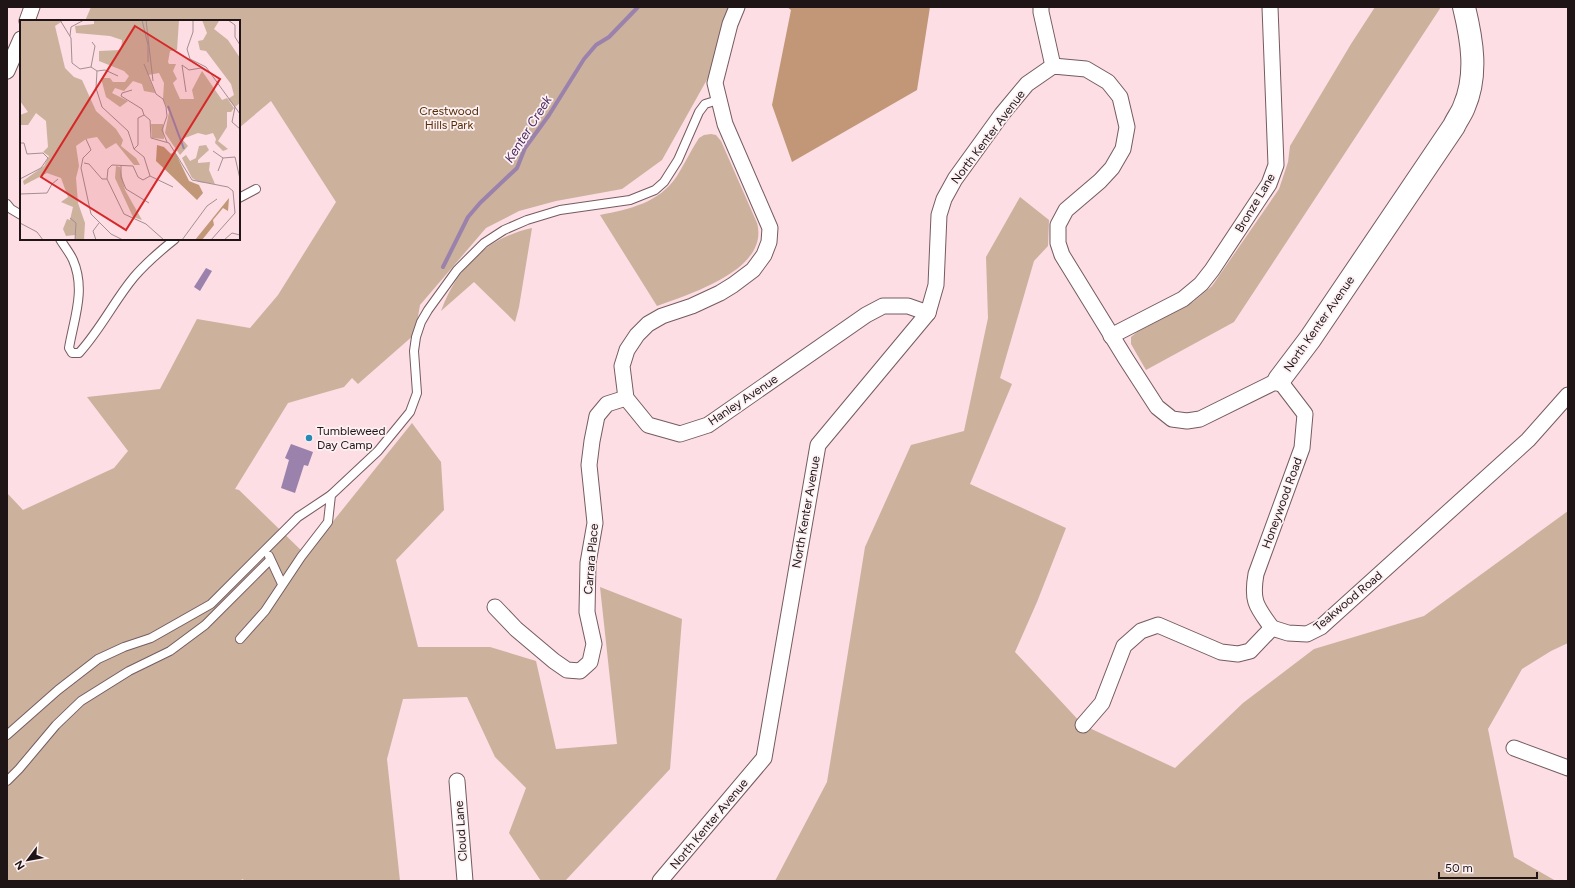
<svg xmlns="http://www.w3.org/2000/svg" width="1575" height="888" viewBox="0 0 1575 888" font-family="Figtree,sans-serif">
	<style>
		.green { fill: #ccb19d }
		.forest { fill: #c19777 }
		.water { fill: #9a82ac }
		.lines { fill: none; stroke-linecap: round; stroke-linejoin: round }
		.stream { stroke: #9a82ac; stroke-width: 4 }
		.lane-casing { stroke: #755b60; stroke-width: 10 }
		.street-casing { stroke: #755b60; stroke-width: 17 }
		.secondary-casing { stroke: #755b60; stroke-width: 24 }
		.lane { stroke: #fff; stroke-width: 8 }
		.street { stroke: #fff; stroke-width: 15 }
		.secondary { stroke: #fff; stroke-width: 22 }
		.poi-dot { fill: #268bb4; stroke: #fdf1f3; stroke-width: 1.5 }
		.labels { text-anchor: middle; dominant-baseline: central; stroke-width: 3.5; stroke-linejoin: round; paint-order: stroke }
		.park-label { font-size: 12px; fill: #562d04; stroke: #fdf1f3 }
		.street-label { font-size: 12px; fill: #1f1517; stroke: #fdf1f3 }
		.poi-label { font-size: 12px; fill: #1f1517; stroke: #fdf1f3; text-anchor: start }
		.water-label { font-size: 13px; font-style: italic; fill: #4b2a60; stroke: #fdf1f3 }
		.inset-river { fill: none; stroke: #9a82ac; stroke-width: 2 }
		.inset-road { fill: none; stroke: #a48e92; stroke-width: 1 }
		.view { fill: #d62828; fill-opacity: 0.15; stroke: #d62828; stroke-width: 2 }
		.inset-edge { fill: none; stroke: #1f1517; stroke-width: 2 }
	</style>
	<rect width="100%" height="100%" fill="#fcdee4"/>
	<g class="green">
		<polygon points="91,7 729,7 709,76 662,160 622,189 556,201 519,211 486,228 420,305 415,334 358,384 352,378 344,387 288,403 235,489 239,490 306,555 412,423 441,462 444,510 396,560 418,647 490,647 536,661 556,749 617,744 600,587 682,619 670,769 565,881 541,881 509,833 526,788 495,757 467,697 403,699 387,759 400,881 244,881 243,879 239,881 7,881 7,493 23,510 114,468 128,451 87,397 160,389 197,319 250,328 278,295 336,202 271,101 239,128 239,21 85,21"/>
		<polygon points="1375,7 1441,7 1234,322 1146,370 1131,344 1131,337 1137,332 1193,302 1212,286 1279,189 1288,162 1290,146 1351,44"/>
		<path d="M711,134L716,135L721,141L757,223C770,270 689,294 657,306L600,215C630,209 659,203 677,176C685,163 691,150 699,138L704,135Z"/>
		<polygon points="1020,197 1049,220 1048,246 1034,261 1000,378 1012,384 970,484 1066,528 1037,602 1015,652 1083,725 1175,768 1243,703 1314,649 1424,616 1568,511 1568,643 1551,651 1522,669 1488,729 1514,857 1556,881 775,881 827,782 865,547 911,445 964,431 988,318 986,257"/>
		<path d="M532,228L519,307L515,322L474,282L441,311C457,267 487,238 532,228Z"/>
	</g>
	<polygon class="forest" points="787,7 930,7 917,90 792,162 772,105 791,10"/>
	<g class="water">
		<polygon points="206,268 212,271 200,291 194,287"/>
		<polygon points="291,444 313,452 308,466 304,465 295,493 281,488 289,460 285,458"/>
	</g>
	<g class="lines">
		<polyline class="stream" points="443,267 468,217 480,203 517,168 525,148 549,115 584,59 596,45 609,37 638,7"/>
		<defs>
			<g id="lane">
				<polyline points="239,198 256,189"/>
				<polyline points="7,204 11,209 21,215"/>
				<path d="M60,239C64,246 70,253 73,260C86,290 74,318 69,348L72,353H79C101,329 114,301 134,277C146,263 160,251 175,239"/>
				<polyline points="269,556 282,584"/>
				<polyline points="240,639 265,611 301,557 328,522 331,495 378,451 410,412 417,393 414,351 416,337 421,322 428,310 457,270 484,243 504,230 527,220 560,210 630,200 655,190 664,182 678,160 699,112 705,104 718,100"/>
				<polyline points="7,735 58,690 98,659 124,647 151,638 211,604 298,517 331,495"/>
				<polyline points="7,781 19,769 56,725 81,701 129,671 170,651 205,625 270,560"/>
			</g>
			<g id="street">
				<polyline points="737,7 730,24 715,83 725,124 770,228 769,242 764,255 753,270 733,285 720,293 692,306 662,316 648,324 637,335 627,350 622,366 626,398 648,425 680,434 708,425 866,315 883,306 908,306 928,313"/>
				<polyline points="1041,7 1041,12 1053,66"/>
				<polyline points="27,21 32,7"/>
				<polyline points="7,71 21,39"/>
				<polyline points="1111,336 1183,299 1201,284 1212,270 1269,184 1276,165 1270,7"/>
				<polyline points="495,607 516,629 554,661 567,670 580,671 590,662 594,644 587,612 588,563 595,523 589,465 592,441 597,416 607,404 626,398"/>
				<polyline points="1083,725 1102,703 1124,646 1141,631 1158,625 1221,652 1238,654 1250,651 1272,628 1288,633 1307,634 1321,627 1528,440 1568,395"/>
				<polyline points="1514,748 1568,768"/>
				<polyline points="457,781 465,881"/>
				<path d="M660,881L764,758L818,445L928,313L936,285L939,215L944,199L955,179L1002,114L1027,84L1053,66L1086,69L1108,82L1120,97L1127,127L1123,149L1112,168L1100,181L1066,210L1058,225V243L1062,255L1126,359L1157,407L1172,419L1187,421L1200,419L1279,380L1305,414L1302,448L1256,574C1251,602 1257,607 1272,628"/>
			</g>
			<path id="secondary" d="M1279,380L1310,339L1454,126C1457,119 1462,113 1464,107C1478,75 1472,40 1464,7"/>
		</defs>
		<use href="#lane" class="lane-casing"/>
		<use href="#street" class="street-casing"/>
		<use href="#secondary" class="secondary-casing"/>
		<use href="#lane" class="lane"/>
		<use href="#street" class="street"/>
		<use href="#secondary" class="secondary"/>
	</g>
	<circle class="poi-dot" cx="309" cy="438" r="4"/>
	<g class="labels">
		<g class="park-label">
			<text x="449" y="111">Crestwood<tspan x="449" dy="14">Hills Park</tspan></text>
		</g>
		<g class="street-label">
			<text transform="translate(988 137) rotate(-53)">North Kenter Avenue</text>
			<text transform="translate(1255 203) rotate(-59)">Bronze Lane</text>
			<text transform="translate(1319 324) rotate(-55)">North Kenter Avenue</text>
			<text transform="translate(743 400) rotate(-34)">Hanley Avenue</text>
			<text transform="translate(1282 503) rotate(-70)">Honeywood Road</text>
			<text transform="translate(806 512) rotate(-80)">North Kenter Avenue</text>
			<text transform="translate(591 559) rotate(-85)">Carrara Place</text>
			<text transform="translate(1348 601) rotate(-40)">Teakwood Road</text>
			<text transform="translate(709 824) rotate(-50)">North Kenter Avenue</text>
			<text transform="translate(461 831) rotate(-94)">Cloud Lane</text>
		</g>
		<g class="poi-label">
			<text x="317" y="431">Tumbleweed<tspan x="317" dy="14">Day Camp</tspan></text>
		</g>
		<g class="water-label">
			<text transform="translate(528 129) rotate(-58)">Kenter Creek</text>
		</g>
	</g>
	<g transform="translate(20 20)">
		<rect width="220" height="220" fill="#fcdee4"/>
		<path d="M0,0H44L35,6L45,48L54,57L62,60L76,91L96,109L103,120L101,126L116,138L120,145H114L96,123L86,129L77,117L66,119L56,126L59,146L56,158L58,183L65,203L64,220H55V215L46,216L43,209L47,199L50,200L53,187L41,182L48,177L41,158L27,153L4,165L3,161L24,146L29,136L23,132L28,127L26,101L16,93L8,105H0V95L8,92L0,81ZM74,0H159L157,30L150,31L148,42L149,44H156L153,51L157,59L153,63L155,68L160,79H174L172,70L182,51L202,80L207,78L214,88L211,92H207V107L198,121L208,129L203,131L195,123L196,119L193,113L186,115L178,113L162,119L168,126L160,135L145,113L149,92L143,79L144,63L139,53L128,55L135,73L124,71L122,64L113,61L104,71L95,68L92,73L108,81L100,87L86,77L81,58H90L93,62H105L109,56L104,51L79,41V31L101,30L102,20L90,16L56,13L55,6L74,4ZM182,0L199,1L194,9L208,20L220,38V83L215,87L208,79L214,75L211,64L186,31L180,30L178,21L183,20L187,13ZM131,104H143L144,119L132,118ZM186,125L189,130L178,140V143L190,142L189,150L195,164L179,162L172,158L162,138L166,135L170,141L176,138L179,126ZM96,146L100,147L105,170L122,200L113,197L95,158Z" fill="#ccb19d"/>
		<path d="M137,125L144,127L151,134L155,132L169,161L179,165L183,173L177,180L136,141ZM209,178L208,191L203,188L193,200L194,205L182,220H175Z" fill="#c19777"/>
		<path class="inset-river" d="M148,86L164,129"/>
		<path class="inset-road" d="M40,0L51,18L52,43L60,49L71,47L77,51L76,68L82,87L108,111L114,129L124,137L130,156M122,0L128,25V42M126,0L133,61M173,0V12L167,29L170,39L186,47L220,94M208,0L215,5V17L220,25M50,16L51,7L64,0M124,44L136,74L143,79L146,87L147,96L142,110L147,122M71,47L75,26L72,22M77,51L85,50L98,56M112,70L102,73L101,76L122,89L124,95M166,72L162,45L169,50L181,48L188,52M215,87L212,102L220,109M66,119L71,130L63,138L61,148L71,194L91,214L103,220M0,123H4L7,134L23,133L28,138L21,148L0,159M114,129L118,125V98L124,95L130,100L131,118L149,123L172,160L208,167L213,171L215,193L191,220M193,131L203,138L215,137L220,159M64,143L69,144L82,159H87M101,145V157L106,169L129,183M198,151L203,138M130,156L123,160L118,157L113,146L92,145L88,149L87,159L104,194L126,204L144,220M130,156L153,167M0,174L27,173L32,164L38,159M50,198L56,203L55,220M0,203L17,212L23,220M76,220L73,211L79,203M162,220L187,186L197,179M204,220L212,213L220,215"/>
		<path class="view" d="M115,6L200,59L106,210L21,157Z"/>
		<rect width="220" height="220" class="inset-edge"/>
	</g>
	<rect width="1575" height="888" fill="none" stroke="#1f1517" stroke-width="16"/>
	<g transform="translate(28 860) rotate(238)" stroke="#fdf1f3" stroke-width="3" paint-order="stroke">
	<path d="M0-3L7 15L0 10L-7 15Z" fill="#1f1517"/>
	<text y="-6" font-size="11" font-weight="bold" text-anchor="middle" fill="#1f1517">N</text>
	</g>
	<path d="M1439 872v6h98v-6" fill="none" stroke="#1f1517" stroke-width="2"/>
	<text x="1445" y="872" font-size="12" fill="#1f1517" stroke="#fdf1f3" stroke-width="3" paint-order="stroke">50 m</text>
</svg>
